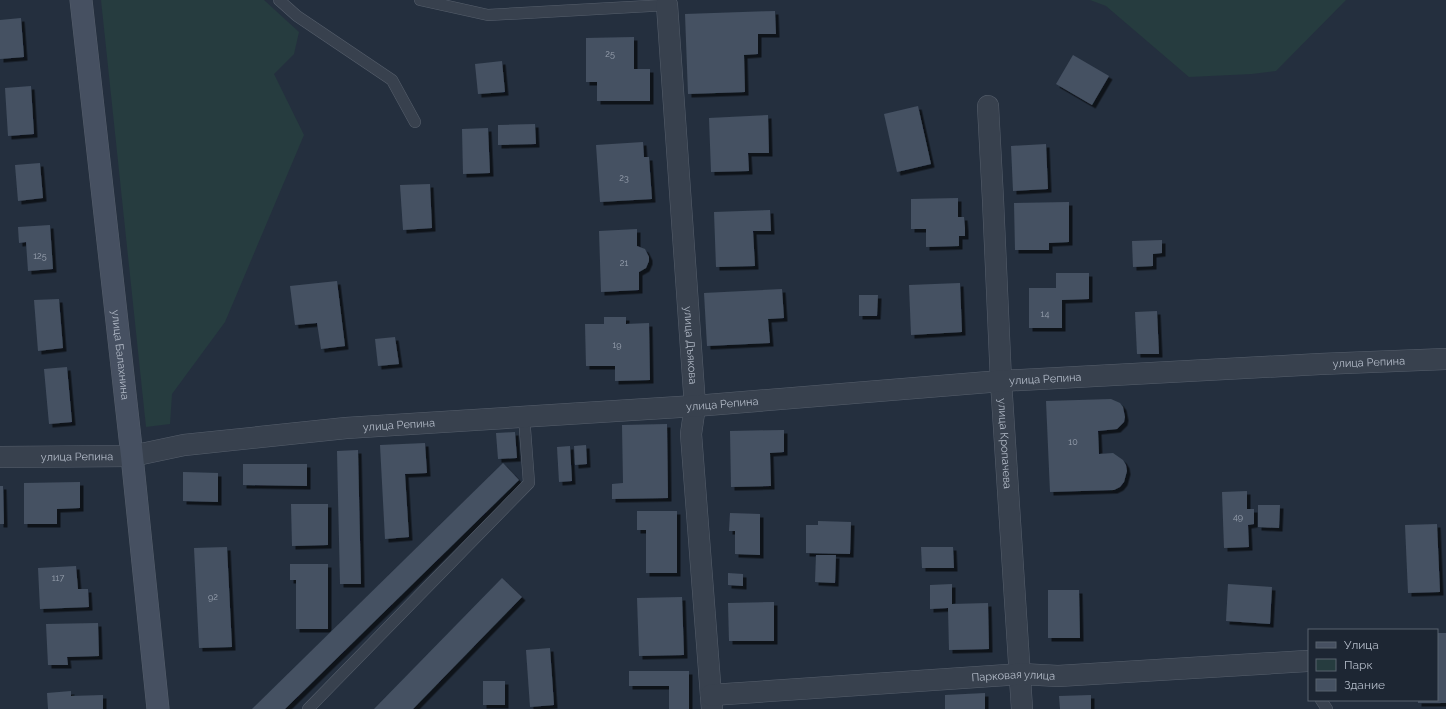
<svg xmlns="http://www.w3.org/2000/svg" width="1446" height="709" viewBox="0 0 1446 709" font-family="Raleway,sans-serif">
	<style>
		.green { fill: #263c3f }
		.building { fill: #455162; filter: url(#shadow) }
		.lines { fill: none; stroke-linecap: round; stroke-linejoin: round }
		.lane-casing { stroke: #565f6c; stroke-width: 12 }
		.street-casing { stroke: #565f6c; stroke-width: 22 }
		.secondary-casing { stroke: #565f6c; stroke-width: 23 }
		.lane { stroke: #38414e; stroke-width: 11 }
		.street { stroke: #38414e; stroke-width: 21 }
		.secondary { stroke: #465061; stroke-width: 22 }
		.labels { text-anchor: middle; dominant-baseline: central; stroke-width: 3; stroke-linejoin: round; paint-order: stroke }
		.number-label { font-size: 9px; fill: #98a1af }
		.street-label { font-size: 11px; fill: #b4bcc9; stroke: #1d2633 }
	</style>
	<defs>
		<filter id="shadow"><feDropShadow dx="3.5" dy="3.5" stdDeviation="0" flood-color="#0009"/></filter>
	</defs>
	<rect width="100%" height="100%" fill="#242f3e"/>
	<g class="green">
		<polygon points="101,0 264,0 299,32 294,54 274,74 304,135 225,322 172,394 170,424 146,427"/>
		<polygon points="1090,0 1346,0 1276,71 1252,74 1189,77 1106,6"/>
	</g>
	<g class="building">
		<polygon points="775,11 776,34 758,34 758,54 744,55 745,92 688,94 685,14"/>
		<polygon points="21,18 24,57 0,59 0,20"/>
		<polygon points="634,37 634,69 650,69 650,101 597,101 597,82 586,82 586,38"/>
		<polygon points="1073,55 1109,76 1092,105 1056,84"/>
		<polygon points="502,61 505,92 478,94 475,64"/>
		<polygon points="31,86 34,134 8,136 5,88"/>
		<polygon points="918,106 931,164 897,172 884,114"/>
		<polygon points="768,115 769,153 748,153 749,171 711,172 709,118"/>
		<polygon points="535,124 536,144 498,145 498,125"/>
		<polygon points="488,128 490,173 463,174 462,129"/>
		<polygon points="643,142 644,157 649,157 652,199 600,202 596,145"/>
		<polygon points="1046,144 1048,189 1013,191 1011,146"/>
		<polygon points="40,163 43,198 18,201 15,165"/>
		<polygon points="430,184 432,228 403,230 400,185"/>
		<polygon points="958,198 958,217 964,217 965,228 965,236 959,236 959,246 926,247 926,229 911,229 911,199"/>
		<polygon points="1069,202 1069,242 1049,243 1049,250 1015,250 1014,203"/>
		<polygon points="770,210 771,231 753,231 755,266 716,267 714,212"/>
		<polygon points="50,225 53,269 28,271 26,242 19,243 18,227"/>
		<polygon points="637,229 637,246 645,249 649,257 649,261 646,268 639,272 639,290 601,292 599,231"/>
		<polygon points="1162,240 1162,253 1153,254 1153,266 1133,267 1132,241"/>
		<polygon points="1056,273 1089,273 1089,299 1062,300 1062,328 1029,328 1029,288 1056,288"/>
		<polygon points="337,281 345,346 321,349 317,323 295,325 290,286"/>
		<polygon points="960,283 962,332 911,335 909,285"/>
		<polygon points="782,289 784,318 768,319 770,343 707,346 704,293"/>
		<polygon points="859,295 878,295 877,316 859,316"/>
		<polygon points="59,299 63,348 38,351 34,300"/>
		<polygon points="1157,311 1159,354 1137,354 1135,312"/>
		<polygon points="604,317 626,317 626,324 649,323 650,380 615,381 615,366 586,366 585,324 604,324"/>
		<polygon points="395,337 399,364 378,366 375,339"/>
		<polygon points="67,367 72,422 49,424 44,369"/>
		<polygon points="1111,399 1120,403 1123,407 1125,417 1124,422 1117,429 1098,431 1099,454 1113,453 1123,460 1126,465 1127,471 1124,482 1120,487 1114,490 1050,492 1046,401"/>
		<polygon points="667,424 668,498 612,499 612,484 623,483 622,425"/>
		<polygon points="784,430 784,452 770,453 771,486 731,487 730,431"/>
		<polygon points="515,432 517,458 498,459 496,433"/>
		<polygon points="425,443 427,473 405,474 409,537 385,539 380,445"/>
		<polygon points="586,445 587,464 575,465 574,446"/>
		<polygon points="570,446 572,481 559,482 557,447"/>
		<polygon points="358,450 361,584 340,584 337,451"/>
		<polygon points="503,463 519,480 285,709 252,709"/>
		<polygon points="243,464 307,464 307,486 243,485"/>
		<polygon points="183,472 218,473 218,502 183,501"/>
		<polygon points="80,482 80,508 57,509 57,524 24,524 24,483"/>
		<polygon points="0,486 3,486 4,524 0,524"/>
		<polygon points="1247,491 1247,509 1254,509 1254,524 1248,525 1249,547 1224,548 1222,492"/>
		<polygon points="291,504 328,504 328,545 292,546"/>
		<polygon points="1258,505 1280,505 1279,528 1258,527"/>
		<polygon points="637,511 677,511 677,573 646,573 646,530 637,530"/>
		<polygon points="730,513 760,514 760,555 735,554 735,531 729,531"/>
		<polygon points="818,521 851,522 850,554 806,553 806,525 818,525"/>
		<polygon points="1437,524 1440,592 1408,593 1405,525"/>
		<polygon points="227,547 232,647 199,648 194,548"/>
		<polygon points="921,547 953,547 954,568 922,568"/>
		<polygon points="816,555 836,555 835,583 815,582"/>
		<polygon points="290,564 328,564 328,629 296,629 296,580 290,580"/>
		<polygon points="76,566 78,589 88,589 89,607 40,609 38,568"/>
		<polygon points="728,573 743,574 743,586 728,585"/>
		<polygon points="502,578 522,597 413,709 374,709"/>
		<polygon points="952,584 952,604 988,603 989,649 949,650 948,608 930,609 930,585"/>
		<polygon points="1228,584 1272,587 1270,624 1226,621"/>
		<polygon points="1048,590 1079,590 1080,638 1048,638"/>
		<polygon points="682,597 684,655 639,656 637,598"/>
		<polygon points="774,602 774,641 729,641 728,603"/>
		<polygon points="98,623 99,656 67,657 68,665 48,665 46,624"/>
		<polygon points="1437,633 1446,633 1446,703 1418,703 1418,700 1437,700"/>
		<polygon points="550,648 554,705 530,707 526,650"/>
		<polygon points="629,671 689,671 689,709 669,709 669,686 629,686"/>
		<rect x="483" y="681" width="22" height="24"/>
		<polygon points="71,691 71,696 103,695 103,709 48,709 47,693"/>
		<polygon points="985,693 985,709 945,709 945,695"/>
		<polygon points="1091,695 1091,709 1060,709 1059,696"/>
	</g>
	<g class="lines">
		<defs>
			<g id="lane">
				<polyline points="279,0 297,16 392,80 415,122"/>
				<polyline points="420,0 488,15 667,5"/>
				<polyline points="1321,700 1327,709"/>
				<polyline points="308,709 529,483 524,416"/>
			</g>
			<g id="street">
				<path id="s1" d="M667,5L695,406L691,434L712,709"/>
				<path id="s2" d="M988,106L993,200L1001,381L1022,709"/>
				<path id="s3" d="M0,457L132,456L184,445L346,428L695,406L1001,381L1320,364L1446,359"/>
				<path id="s4" d="M711,695L1021,674L1058,676L1307,661"/>
			</g>
			<g id="secondary">
				<path id="s5" d="M81,0L132,456L158,709"/>
			</g>
		</defs>
		<use href="#lane" class="lane-casing"/>
		<use href="#street" class="street-casing"/>
		<use href="#secondary" class="secondary-casing"/>
		<use href="#lane" class="lane"/>
		<use href="#street" class="street"/>
		<use href="#secondary" class="secondary"/>
	</g>
	<g class="labels">
		<g class="number-label">
			<text x="610" y="54">25</text>
			<text x="624" y="178">23</text>
			<text x="40" y="256">125</text>
			<text x="624" y="263">21</text>
			<text x="1045" y="314">14</text>
			<text x="617" y="345">19</text>
			<text x="1073" y="442">10</text>
			<text x="1238" y="517">49</text>
			<text x="58" y="578">117</text>
			<text x="213" y="597">92</text>
		</g>
		<g class="street-label">
			<text stroke="none"><textPath href="#s1" startOffset="341">улица Дъякова</textPath></text>
			<text stroke="none"><textPath href="#s5" startOffset="357">улица Балахнина</textPath></text>
			<text stroke="none"><textPath href="#s3" startOffset="1373">улица Репина</textPath></text>
			<text stroke="none"><textPath href="#s3" startOffset="1049">улица Репина</textPath></text>
			<text stroke="none"><textPath href="#s3" startOffset="725">улица Репина</textPath></text>
			<text stroke="none"><textPath href="#s3" startOffset="401">улица Репина</textPath></text>
			<text stroke="none"><textPath href="#s2" startOffset="338">улица Кропачева</textPath></text>
			<text stroke="none"><textPath href="#s3" startOffset="77">улица Репина</textPath></text>
			<text stroke="none"><textPath href="#s4" startOffset="303">Парковая улица</textPath></text>
		</g>
	</g>
	<rect x="1308" y="629" width="130" height="72" fill="#1d2633" stroke="#59626f"/>
	<rect x="1316" y="642" width="20" height="6" fill="#465061" stroke="#59626f"/>
	<text x="1344" y="649" font-size="12" fill="#b4bcc9">Улица</text>
	<rect x="1316" y="659" width="20" height="12" fill="#263c3f" stroke="#59626f"/>
	<text x="1344" y="669" font-size="12" fill="#b4bcc9">Парк</text>
	<rect x="1316" y="679" width="20" height="12" fill="#455162" stroke="#59626f"/>
	<text x="1344" y="689" font-size="12" fill="#b4bcc9">Здание</text>
</svg>
